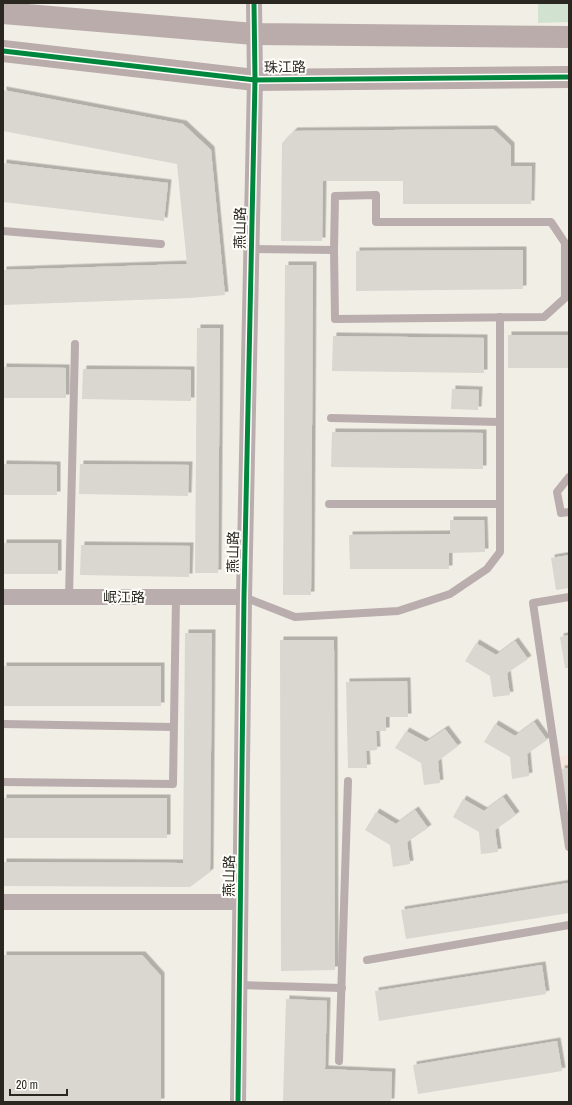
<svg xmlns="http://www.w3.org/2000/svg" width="572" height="1105" viewBox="0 0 572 1105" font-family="'Archivo Narrow','Noto Sans SC',sans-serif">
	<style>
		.education { fill: #f6e6de }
		.green { fill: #d2e2d0 }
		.building { fill: #dad6d0; filter: url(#shadow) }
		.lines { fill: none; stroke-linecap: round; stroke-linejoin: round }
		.lane { stroke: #baadae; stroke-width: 8 }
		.street { stroke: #baadae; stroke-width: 16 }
		.secondary { stroke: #b9acab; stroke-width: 22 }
		.cycleway-casing { stroke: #fffefa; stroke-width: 8 }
		.cycleway { stroke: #00873e; stroke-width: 5 }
		.labels { text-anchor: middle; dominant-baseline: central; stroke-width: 4; stroke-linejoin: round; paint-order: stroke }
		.street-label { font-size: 14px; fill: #2a2721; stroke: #fffefa }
	</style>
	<defs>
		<filter id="shadow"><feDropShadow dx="3.5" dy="-3.5" stdDeviation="0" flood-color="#0004"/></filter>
	</defs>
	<rect width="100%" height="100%" fill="#f1eee5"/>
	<polygon class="education" points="569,755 569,845 554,757"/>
	<polygon class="green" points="538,3 569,3 569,22 538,23"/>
	<g class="building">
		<polygon points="3,90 183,124 211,150 225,295 190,298 3,305 3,270 187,264 177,164 3,131"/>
		<polygon points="493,129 511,146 511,166 532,166 531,204 403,204 403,181 323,181 322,241 281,241 282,143 294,131"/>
		<polygon points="3,163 168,183 164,221 3,202"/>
		<polygon points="523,250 523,289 356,291 356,251"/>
		<polygon points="285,265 313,265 311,595 283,595"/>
		<polygon points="197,328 220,328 218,573 195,573"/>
		<rect x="508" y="335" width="61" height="33"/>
		<polygon points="333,336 484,338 484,373 332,371"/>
		<polygon points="3,367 66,368 66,398 3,398"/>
		<polygon points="83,369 191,370 191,401 82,399"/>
		<polygon points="452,389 479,390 478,410 451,409"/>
		<polygon points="332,432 483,433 483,469 331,467"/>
		<polygon points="3,464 57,465 57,495 3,495"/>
		<polygon points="80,464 189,465 188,496 79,494"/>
		<polygon points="450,520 484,520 485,552 449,553 449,569 350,569 349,535 450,534"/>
		<rect x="3" y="543" width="55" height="31"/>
		<polygon points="81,545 190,546 189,577 80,575"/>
		<polygon points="569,555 569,588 556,590 551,558"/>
		<polygon points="185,633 212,633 210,872 190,887 3,886 3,862 183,863"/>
		<polygon points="569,635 569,668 565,668 560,637"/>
		<polygon points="280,640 334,640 335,970 281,971"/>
		<polygon points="515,641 528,659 507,673 510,695 493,697 490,676 465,661 476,643 496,655"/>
		<rect x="3" y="666" width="158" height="40"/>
		<polygon points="407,681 408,717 386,717 386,731 376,731 377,750 366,751 367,768 348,768 346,682"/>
		<polygon points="534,722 547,740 527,754 529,776 512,779 510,757 484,742 495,724 515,736"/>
		<polygon points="445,729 458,746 438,761 440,783 424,785 421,763 395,748 406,731 426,742"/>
		<polygon points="569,768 569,811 568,811 561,769"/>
		<polygon points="503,797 516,815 495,830 498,852 481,854 479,832 453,817 463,799 484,811"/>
		<rect x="3" y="798" width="164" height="40"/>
		<polygon points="415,810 428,828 407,842 410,864 393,867 390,845 365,830 376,812 396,824"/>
		<polygon points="568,883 569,913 406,939 401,910"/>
		<polygon points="3,955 142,955 161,976 161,1102 3,1102"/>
		<polygon points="542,965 546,994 379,1021 375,991"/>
		<polygon points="286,999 327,1001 325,1069 392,1072 391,1102 283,1102"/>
		<polygon points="557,1041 562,1071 418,1094 413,1065"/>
	</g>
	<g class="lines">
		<g class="lane">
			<polyline points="3,231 161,244"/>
			<polyline points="251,249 334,250 335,319 544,317 565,298 565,243 551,222 376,222 376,195 335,196 334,250"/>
			<polyline points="331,418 500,422"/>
			<polyline points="569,477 557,492 561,513 569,512"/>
			<polyline points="329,504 500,504"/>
			<polyline points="69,597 75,344"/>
			<polyline points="244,597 295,617 398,611 450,594 487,569 500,552 500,317"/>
			<polyline points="569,597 533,603 569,847"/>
			<polyline points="3,724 173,727"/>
			<polyline points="3,782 173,784 176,597"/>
			<polyline points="367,960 569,925"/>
			<polyline points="239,985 342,988"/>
			<polyline points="339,1061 348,781"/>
		</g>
		<g class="street">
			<polyline points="3,597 244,597"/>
			<polyline points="3,902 240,902"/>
			<polyline points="238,1102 244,597 255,80 254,3"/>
		</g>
		<g class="secondary">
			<polyline points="3,13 254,34 569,37"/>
			<polyline points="3,51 255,80 569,77"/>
		</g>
		<defs>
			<g id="cycleway">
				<polyline points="3,51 255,80 569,77"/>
				<polyline points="238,1102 244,597 255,80 254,3"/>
			</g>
		</defs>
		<use href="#cycleway" class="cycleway-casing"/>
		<use href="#cycleway" class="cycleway"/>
	</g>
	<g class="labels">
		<g class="street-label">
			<text transform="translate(285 67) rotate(-1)">珠江路</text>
			<text transform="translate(240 228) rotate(-89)">燕山路</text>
			<text transform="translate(233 552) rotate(-89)">燕山路</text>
			<text x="124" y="597">岷江路</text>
			<text transform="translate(229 876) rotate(-89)">燕山路</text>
		</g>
	</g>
	<rect width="572" height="1105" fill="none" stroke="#2a2721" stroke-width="8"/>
	<path d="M10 1089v6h57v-6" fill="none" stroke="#2a2721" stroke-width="2"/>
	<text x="16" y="1089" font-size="12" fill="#2a2721" stroke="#fffefa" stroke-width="3" paint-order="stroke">20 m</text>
</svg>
